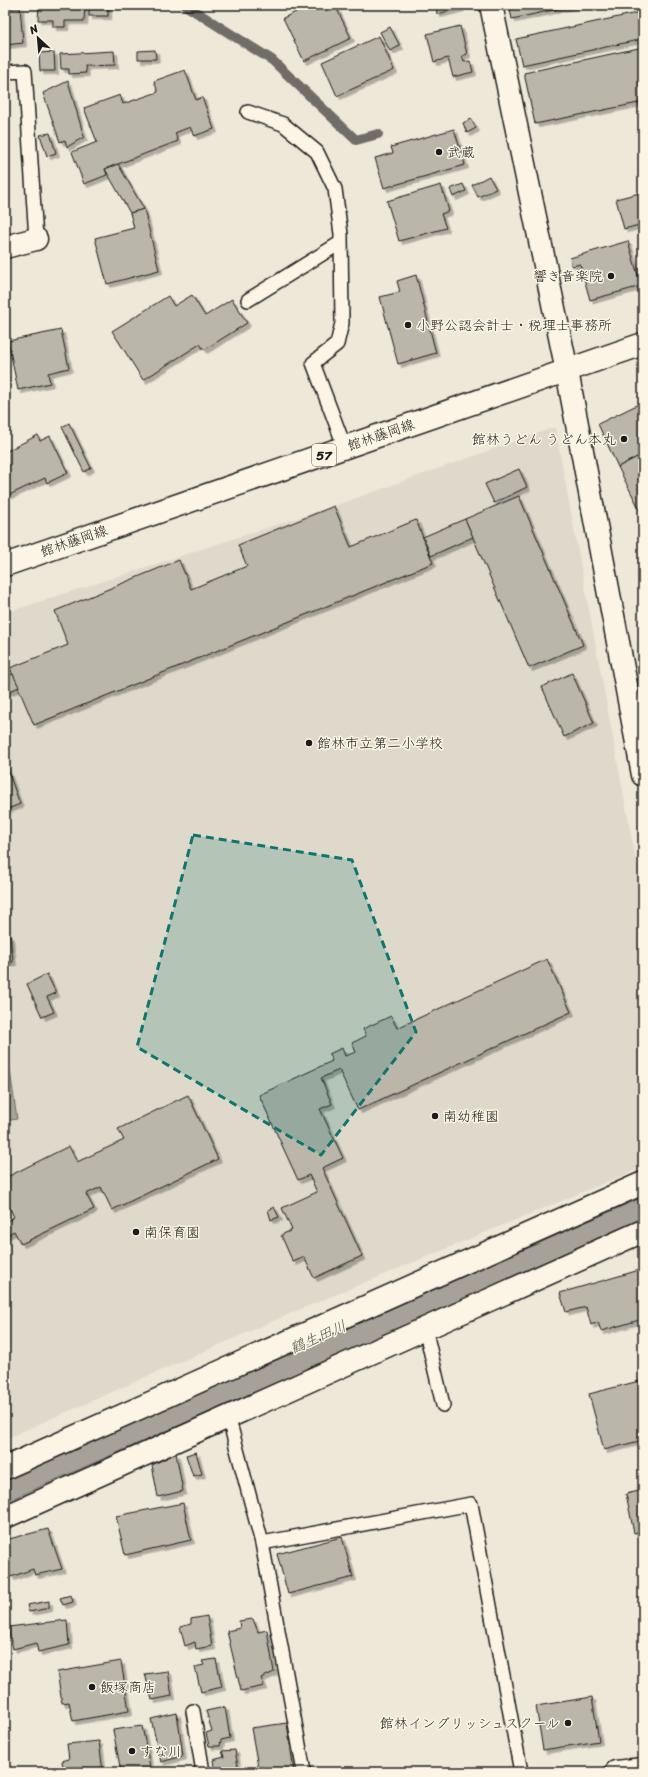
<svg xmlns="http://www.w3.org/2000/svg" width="648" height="1777" viewBox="0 0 648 1777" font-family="Sriracha,'Klee One',sans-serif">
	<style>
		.built { fill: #ded9cb }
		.water { fill: #a7a299; stroke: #6f6c67 }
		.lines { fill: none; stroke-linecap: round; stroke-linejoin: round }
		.stream { stroke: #6f6c67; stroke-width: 10 }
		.building { fill: #bab6aa; stroke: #1c1c1c; filter: url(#shadow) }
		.service-casing { stroke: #1c1c1c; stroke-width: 16 }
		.minor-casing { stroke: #1c1c1c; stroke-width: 25 }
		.primary-casing { stroke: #1c1c1c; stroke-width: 25 }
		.service { stroke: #fcf5e5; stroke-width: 13 }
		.minor { stroke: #fcf5e5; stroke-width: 22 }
		.primary { stroke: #fcf5e5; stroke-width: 22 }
		.marked { fill: #0f766e; fill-opacity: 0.2; stroke: #0f766e; stroke-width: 3; stroke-dasharray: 8 5; stroke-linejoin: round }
		.poi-dot { fill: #1c1c1c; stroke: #fcf5e5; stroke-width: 1.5 }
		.labels { text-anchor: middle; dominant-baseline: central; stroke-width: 3; stroke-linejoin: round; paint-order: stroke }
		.shield { fill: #fcf5e5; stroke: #5f5d58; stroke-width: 1 }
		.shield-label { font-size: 13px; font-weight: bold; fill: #1c1c1c }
		.poi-label { font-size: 14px; fill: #1c1c1c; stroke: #fcf5e5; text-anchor: start }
		.street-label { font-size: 14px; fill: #1c1c1c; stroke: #fcf5e5 }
		.water-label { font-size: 15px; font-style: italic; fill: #5b5854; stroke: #fcf5e5 }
	</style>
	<defs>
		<filter id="shadow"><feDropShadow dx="3.5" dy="3.5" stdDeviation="0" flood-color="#0004"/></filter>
	</defs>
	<rect width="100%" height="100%" fill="#eee8d9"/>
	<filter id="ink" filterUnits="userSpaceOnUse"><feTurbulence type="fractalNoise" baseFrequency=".025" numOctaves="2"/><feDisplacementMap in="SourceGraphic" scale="8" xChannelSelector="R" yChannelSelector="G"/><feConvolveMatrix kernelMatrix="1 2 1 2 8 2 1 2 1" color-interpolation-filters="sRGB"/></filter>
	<g filter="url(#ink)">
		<polygon class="built" points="555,427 643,899 643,1167 296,1311 5,1439 5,613 334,506"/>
		<g class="water">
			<polygon points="5,1036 17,1119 5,1121"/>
			<polygon points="643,1197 643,1221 5,1502 5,1480"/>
		</g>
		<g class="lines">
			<polyline class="stream" points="185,5 272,60 356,140 378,134"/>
		</g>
		<g class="building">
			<polygon points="39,5 85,5 84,21 65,21 65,27 53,27 53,20 38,20"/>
			<rect x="89" y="5" width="19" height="11"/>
			<polygon points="311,5 335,5 351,38 304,61 283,18"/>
			<polygon points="436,5 461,5 461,8 437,14"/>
			<polygon points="509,5 575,5 512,19"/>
			<polygon points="635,5 643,5 643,27 641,27"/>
			<polygon points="20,7 23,43 5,45 5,9"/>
			<polygon points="637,13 641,27 643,27 643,39 522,65 516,39"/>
			<polygon points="460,26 467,54 462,56 464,62 470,61 473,72 453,77 448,58 434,62 427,34"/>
			<polygon points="390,27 400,46 390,51 380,32"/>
			<polygon points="379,36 394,70 337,96 322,62"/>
			<polygon points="643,47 643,102 535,124 524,73"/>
			<polygon points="155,50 156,59 138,59 138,51"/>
			<polygon points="114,51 115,65 85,66 86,73 69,74 69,69 61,69 60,54"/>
			<polygon points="54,52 55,71 40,71 39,53"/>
			<polygon points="185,70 196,100 202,97 214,129 194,136 190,127 175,133 178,141 105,169 107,175 84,184 72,152 97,142 84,108 120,95 123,104 158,92 154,81"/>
			<polygon points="68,81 84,137 67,147 65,140 60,142 43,93"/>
			<polygon points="471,119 476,128 467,133 463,123"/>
			<polygon points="454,129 465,165 384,188 375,158 393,153 391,147"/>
			<polygon points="50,133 56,153 47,156 40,135"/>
			<polygon points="118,164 144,209 130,213 105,169"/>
			<polygon points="489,176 496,189 478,197 472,185"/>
			<polygon points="463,184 466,191 453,197 450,189"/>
			<polygon points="441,185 449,211 441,214 446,228 399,241 387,201"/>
			<polygon points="643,192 643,224 624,229 616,199"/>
			<polygon points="144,209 159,270 107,284 95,238 134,228 130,213"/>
			<polygon points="628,241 641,286 590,300 580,264 572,266 570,258"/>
			<polygon points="643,241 643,255 639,242"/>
			<polygon points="416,275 436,353 398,364 380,297 400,292 397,281"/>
			<polygon points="192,295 205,316 232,299 247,323 204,350 200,344 143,380 112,331 168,296 174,306"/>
			<polygon points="61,330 69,368 48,373 50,383 18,390 8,341"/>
			<polygon points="643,402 643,454 618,467 598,424"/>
			<polygon points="69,423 91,468 84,472 62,427"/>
			<polygon points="38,435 40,441 50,436 68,473 47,483 45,478 9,495 5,488 5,452"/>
			<polygon points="643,454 643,516 618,467"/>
			<polygon points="519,469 527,487 494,503 485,484"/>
			<polygon points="519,496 583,645 529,668 465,519"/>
			<polygon points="334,506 351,547 416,520 433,563 34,725 10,668 68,645 55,611 179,560 191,589 247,566 238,545"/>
			<polygon points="465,519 473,537 431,556 423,537"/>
			<polygon points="572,673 594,723 564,737 542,687"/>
			<polygon points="13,674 19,687 5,693 5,677"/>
			<polygon points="5,763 20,804 5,810"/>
			<polygon points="5,935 10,935 13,962 5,963"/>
			<polygon points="547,959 571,1012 358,1110 339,1070 321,1078 332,1104 320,1109 343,1158 322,1168 362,1256 314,1278 304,1257 293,1262 281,1235 292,1230 282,1208 317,1192 309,1175 298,1180 259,1095 332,1061 329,1054 342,1048 345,1056 356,1052 352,1043 366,1036 363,1029 391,1016 397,1028"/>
			<polygon points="47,974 56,993 47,997 54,1012 42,1017 27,984"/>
			<polygon points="188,1095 218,1159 112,1210 101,1187 86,1194 94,1209 21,1244 14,1231 5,1236 5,1222 14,1217 5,1198 5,1178 69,1146 77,1162 124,1140 118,1129"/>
			<polygon points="274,1207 279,1217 271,1220 268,1210"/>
			<polygon points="643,1269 643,1319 601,1331 598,1322 591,1325 586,1307 566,1312 560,1293"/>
			<polygon points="643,1380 643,1440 604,1450 589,1394"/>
			<polygon points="196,1452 202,1474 193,1476 186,1455"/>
			<polygon points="176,1453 183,1491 158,1497 152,1465"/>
			<polygon points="643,1490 643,1531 634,1533 626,1494"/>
			<polygon points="183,1503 191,1540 125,1555 116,1516"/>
			<polygon points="48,1529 62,1569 35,1575 33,1569 11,1577 5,1559 5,1540"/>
			<polygon points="342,1537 353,1577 288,1594 277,1554"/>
			<polygon points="71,1595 73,1602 63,1605 60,1598"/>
			<polygon points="49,1601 49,1608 29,1612 27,1605"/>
			<polygon points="207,1616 212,1646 196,1649 195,1642 185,1646 180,1627 191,1624 191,1619"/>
			<polygon points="253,1619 258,1632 267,1630 274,1672 261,1678 264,1686 241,1691 227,1631 240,1628 239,1621"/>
			<polygon points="67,1620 69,1645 38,1652 36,1643 13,1649 8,1627"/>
			<polygon points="216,1659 222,1687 201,1692 195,1667 204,1665 202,1661"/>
			<polygon points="121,1661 129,1711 73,1721 69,1702 62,1703 57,1672"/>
			<polygon points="168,1671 172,1696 152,1700 145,1674"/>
			<polygon points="592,1697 599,1741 543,1750 536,1706"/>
			<polygon points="225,1707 230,1738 221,1740 220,1746 209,1746 206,1733 212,1731 206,1711"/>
			<polygon points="177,1713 183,1756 161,1762 151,1719"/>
			<polygon points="287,1723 294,1772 259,1772 251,1728"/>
			<polygon points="142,1726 151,1772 121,1772 113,1730"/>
			<polygon points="99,1741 103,1772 64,1772 62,1761 69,1759 67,1744"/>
			<polygon points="235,1750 239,1772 215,1772 213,1760 224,1757 222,1751"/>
			<polygon points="188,1770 188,1772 170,1772"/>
		</g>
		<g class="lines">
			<defs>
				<g id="service">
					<polyline points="5,72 25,71 36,239"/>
					<polyline points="248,112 283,124 317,152 335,189 341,234 342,323 337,344 313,363 345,448"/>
					<polyline points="248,300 340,243"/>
					<polyline points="425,1328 443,1405"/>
					<polyline points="228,1416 262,1543 304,1772"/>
					<polyline points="262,1543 471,1504 521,1772"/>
					<polyline points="193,1711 203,1772"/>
				</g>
				<g id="minor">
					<polyline points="491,5 567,371 643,775"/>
					<polyline points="5,247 36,239"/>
					<polyline points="5,1468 643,1183"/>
					<polyline points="5,1517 643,1231"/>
					<polyline points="616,1772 643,1769"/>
				</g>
				<polyline id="primary" points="5,565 643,344"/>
			</defs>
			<use href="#service" class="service-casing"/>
			<use href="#minor" class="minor-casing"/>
			<use href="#primary" class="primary-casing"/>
			<use href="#service" class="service"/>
			<use href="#minor" class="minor"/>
			<use href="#primary" class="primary"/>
		</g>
	</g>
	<path class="marked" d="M193,835L352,860L416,1032L321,1155L137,1047Z"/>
	<g class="poi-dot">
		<circle cx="439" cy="152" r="4"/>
		<circle cx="611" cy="276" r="4"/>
		<circle cx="408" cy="325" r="4"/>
		<circle cx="624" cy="439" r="4"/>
		<circle cx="309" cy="743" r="4"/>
		<circle cx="435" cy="1116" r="4"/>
		<circle cx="136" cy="1232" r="4"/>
		<circle cx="92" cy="1687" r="4"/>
		<circle cx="568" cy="1723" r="4"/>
		<circle cx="132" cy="1751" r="4"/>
	</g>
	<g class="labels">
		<rect class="shield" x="312" y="444" width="24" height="22" rx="3"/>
		<g class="shield-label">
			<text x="324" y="455">57</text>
		</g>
		<g class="poi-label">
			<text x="447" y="152">武蔵</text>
			<text x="603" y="276" text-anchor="end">響き音楽院</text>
			<text x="416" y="325">小野公認会計士・税理士事務所</text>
			<text x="616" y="439" text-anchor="end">館林うどん うどん本丸</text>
			<text x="317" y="743">館林市立第二小学校</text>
			<text x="443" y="1116">南幼稚園</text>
			<text x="144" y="1232">南保育園</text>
			<text x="100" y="1687">飯塚商店</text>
			<text x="560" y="1723" text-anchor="end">館林イングリッシュスクール</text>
			<text x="140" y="1751">すな川</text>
		</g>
		<g class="street-label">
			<text transform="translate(381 435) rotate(-19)">館林藤岡線</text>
			<text transform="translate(74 541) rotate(-19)">館林藤岡線</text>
		</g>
		<g class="water-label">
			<text transform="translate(318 1337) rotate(-24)">鶴生田川</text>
		</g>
	</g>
	<rect width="648" height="1777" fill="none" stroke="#fcf5e5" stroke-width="20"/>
	<rect x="10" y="10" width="628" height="1757" fill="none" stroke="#1c1c1c" stroke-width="1.5" filter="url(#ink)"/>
	<g transform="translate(38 38) rotate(334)" stroke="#fcf5e5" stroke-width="3" paint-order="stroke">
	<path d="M0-3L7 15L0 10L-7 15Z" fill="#1c1c1c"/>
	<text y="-6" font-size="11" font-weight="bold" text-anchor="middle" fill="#1c1c1c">N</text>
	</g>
</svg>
